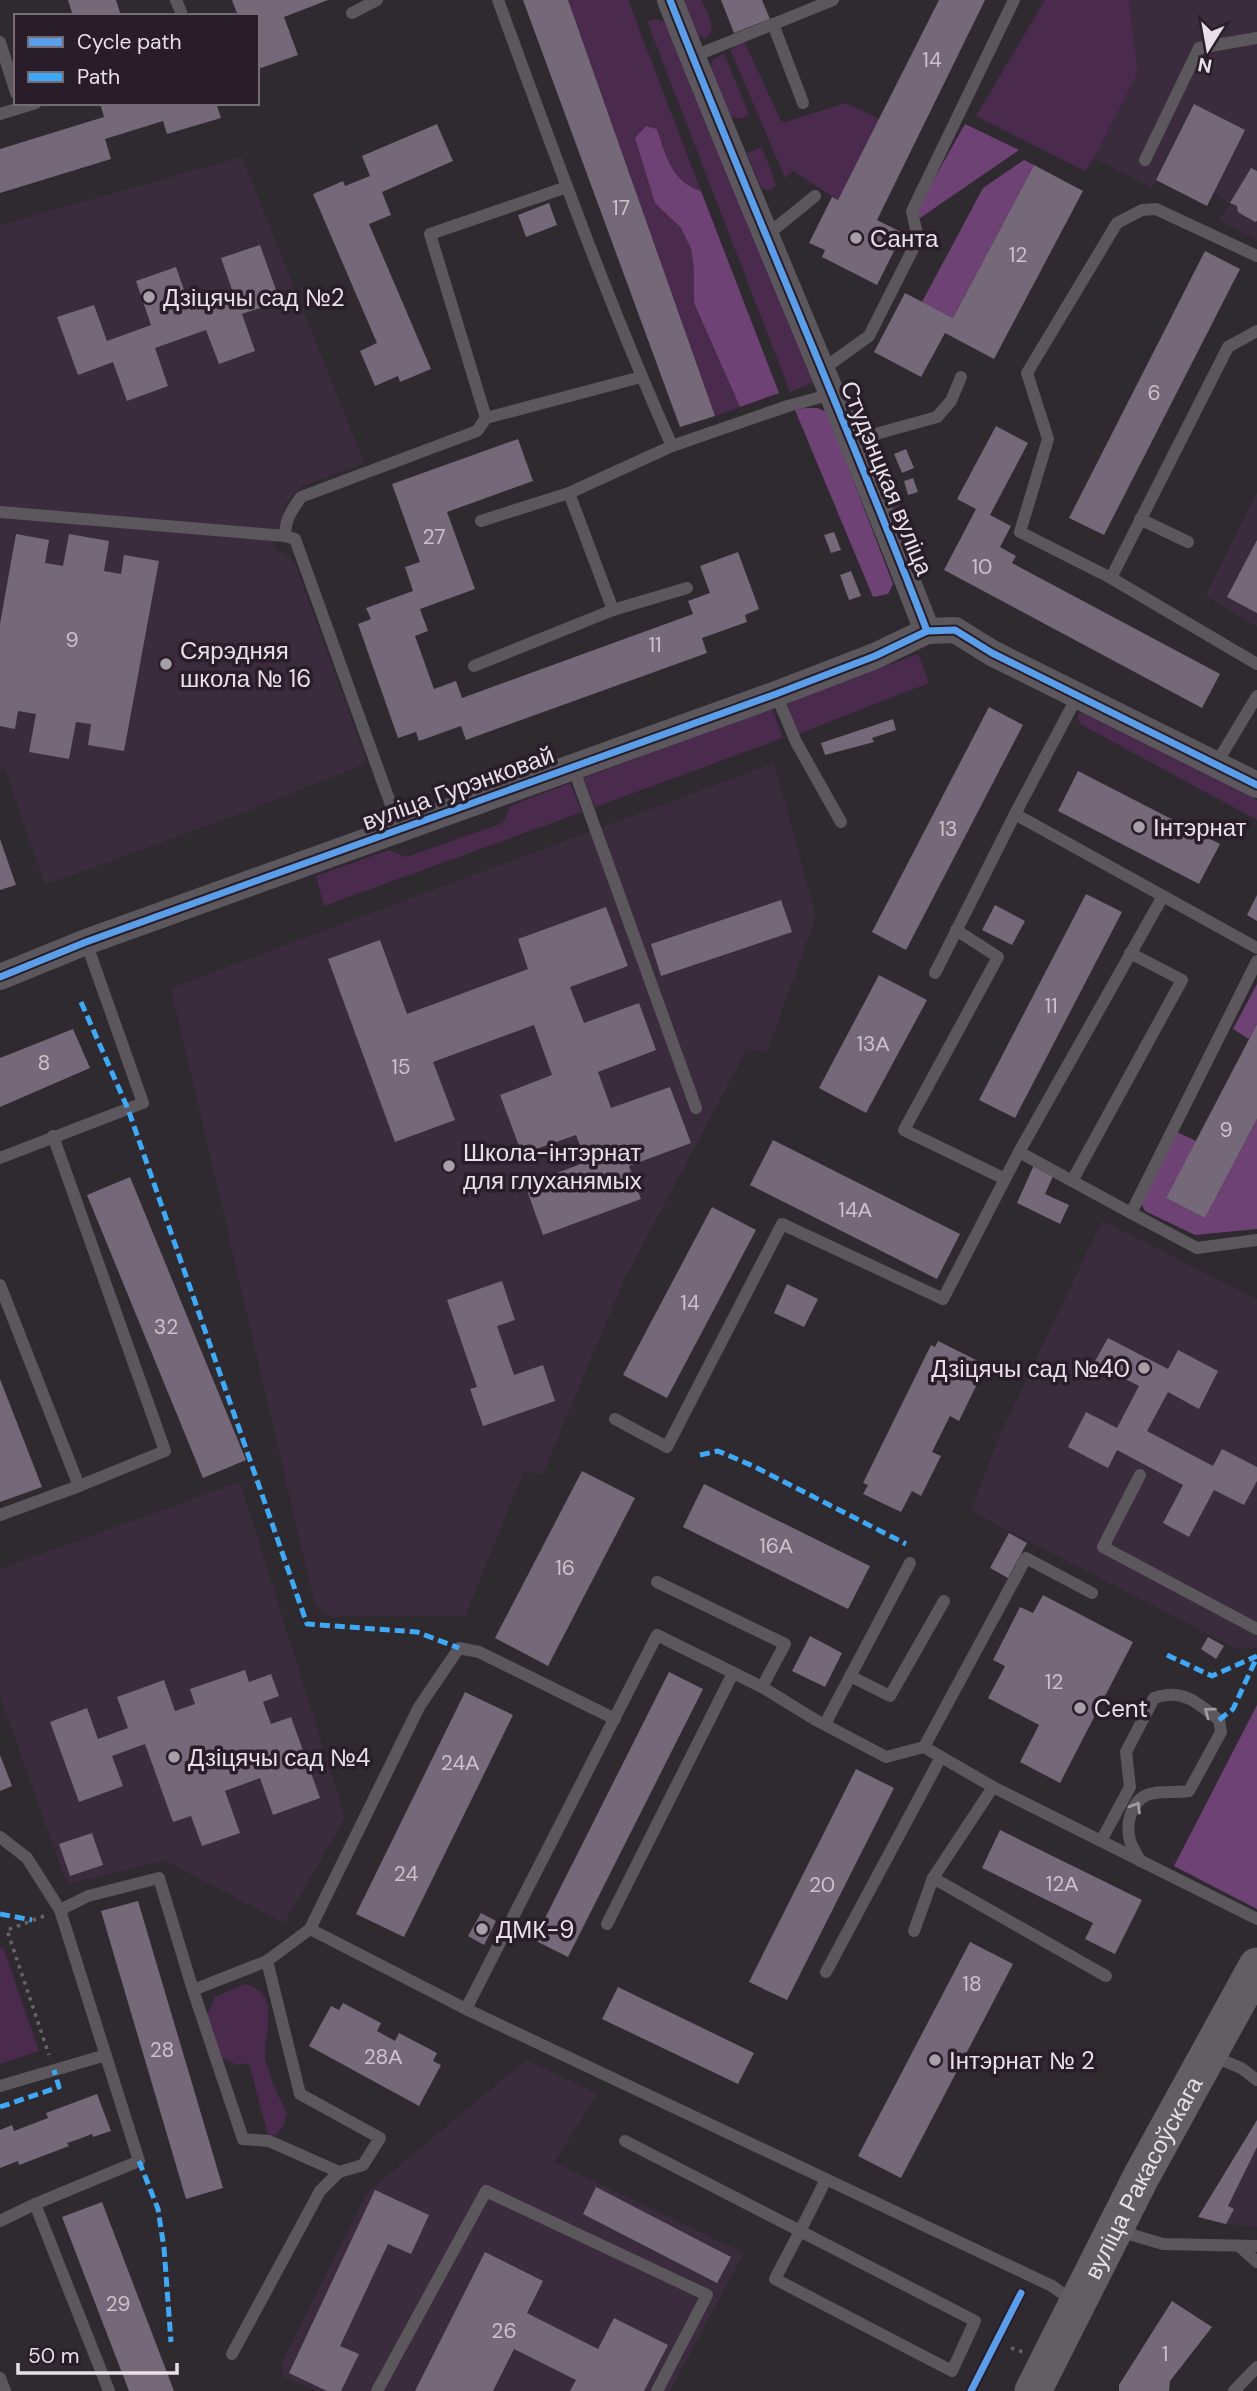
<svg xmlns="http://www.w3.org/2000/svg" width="1257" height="2391" viewBox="0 0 1257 2391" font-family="'DM Sans',sans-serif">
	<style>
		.built { fill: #3b2c3d }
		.green { fill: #4a2b4e }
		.forest { fill: #6f4275 }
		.building { fill: #756878 }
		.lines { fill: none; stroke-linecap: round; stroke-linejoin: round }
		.path { stroke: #676368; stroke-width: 3.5; stroke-dasharray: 3.5 5; stroke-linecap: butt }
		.service { stroke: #5b575c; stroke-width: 12 }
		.minor { stroke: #5b575c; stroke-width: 26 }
		.secondary { stroke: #635d64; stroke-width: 37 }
		.quiet { stroke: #3fa9f5; stroke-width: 5; stroke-dasharray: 10 5; stroke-linecap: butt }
		.cycleway-casing { stroke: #281d29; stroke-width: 11 }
		.cycleway { stroke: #5a9eea; stroke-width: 7 }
		.oneway { stroke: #a19ca2 }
		.poi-dot { fill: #a7a0a8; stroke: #281d29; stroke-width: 2.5 }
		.labels { text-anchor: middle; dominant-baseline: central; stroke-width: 7; stroke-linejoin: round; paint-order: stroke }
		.number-label { font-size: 21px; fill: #cac2cc }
		.poi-label { font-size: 24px; fill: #e7e0e8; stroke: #281d29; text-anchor: start }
		.street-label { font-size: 24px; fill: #e7e0e8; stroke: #281d29 }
	</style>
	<rect width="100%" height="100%" fill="#2f2930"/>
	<g class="built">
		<polygon points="1129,0 1257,0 1257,240 1219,220 1230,203 1214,193 1207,206 1156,180 1152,188 1094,158 1138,72"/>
		<polygon points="242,157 364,463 302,486 285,504 273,549 290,557 296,565 367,763 244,812 45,885 5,768 0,769 0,225"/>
		<polygon points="1257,492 1257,627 1206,596"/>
		<polygon points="774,763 816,916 767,1052 747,1049 624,1280 542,1475 524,1471 465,1616 327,1616 315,1605 171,988"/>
		<polygon points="1102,1221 1257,1299 1257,1648 1237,1649 971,1511 999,1437"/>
		<polygon points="240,1482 345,1818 284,1923 164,1860 67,1884 0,1696 0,1569"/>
		<polygon points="526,2060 598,2094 554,2162 744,2253 670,2391 318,2391 284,2377 281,2365 367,2193"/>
		<polygon points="1257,2120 1257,2227 1226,2224 1198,2217"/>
	</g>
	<g class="green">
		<path d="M568,0H628L701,191C671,181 666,156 657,129L646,126L635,138L655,203L681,228L691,249L694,269V303L740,407L715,416Z"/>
		<path d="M679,0H701C707,13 719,29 705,39L693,33Z"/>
		<polygon points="1045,0 1129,0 1138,72 1094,158 1085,171 976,116"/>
		<polygon points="656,19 671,24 814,382 790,392 647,21"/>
		<polygon points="744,41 782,123 846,103 879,119 838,200 793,171 785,178 730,49"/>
		<polygon points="724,53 749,115 741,119 728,116 710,72 712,61"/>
		<polygon points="762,147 776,185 771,190 765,190 761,187 747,153"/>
		<polygon points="876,444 924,572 915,576 870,457"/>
		<polygon points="918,654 929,683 798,734 788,706 792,701"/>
		<polygon points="772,708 783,738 595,807 584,778"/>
		<polygon points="1086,710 1257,800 1257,820 1080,724 1077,715"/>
		<polygon points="570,783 582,812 324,906 316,876 389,850 406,857 503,823 510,806"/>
		<polygon points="3,1947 39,2051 0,2064 0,1948"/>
		<path d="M245,1984C282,1994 264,2030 265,2055C265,2066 280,2102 287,2112L284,2124L276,2135H268L249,2063L237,2065L218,2056L206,2017L215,1997Z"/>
	</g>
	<g class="forest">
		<polygon points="965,124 1019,150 920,218 917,209"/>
		<path d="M646,126L657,129C666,156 671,181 701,191L779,393L740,407L694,303V269L691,249L681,228L655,203L635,138Z"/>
		<polygon points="1024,160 1034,165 953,318 922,302 983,188"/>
		<polygon points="805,408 817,408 827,412 893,584 888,594 873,597 795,410"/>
		<polygon points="1257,984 1257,1024 1249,1039 1233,1029"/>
		<polygon points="1257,1119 1257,1229 1195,1235 1145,1211 1141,1204 1177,1132 1196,1141 1166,1198 1205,1218"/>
		<polygon points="1257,1705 1257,1909 1174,1866"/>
	</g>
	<g class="building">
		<polygon points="68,0 116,0 121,16 73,16"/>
		<polygon points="232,0 328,0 284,17 298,55 258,69 257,16 238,16"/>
		<polygon points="523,0 568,0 715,416 680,427"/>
		<polygon points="721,0 762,0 770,19 734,33"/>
		<polygon points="939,0 985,0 877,220 903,233 877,285 822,257 825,250 809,243 832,197 838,200"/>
		<polygon points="100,103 216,103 221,118 167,134 163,121 105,139 111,159 0,193 0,149 104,117"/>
		<polygon points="1194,104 1245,130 1207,206 1156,180"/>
		<polygon points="437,124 453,161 382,192 391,215 369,224 431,369 400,382 398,376 375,386 360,351 377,343 313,194 343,181 345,186 370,176 362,156"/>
		<polygon points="1034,165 1083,191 994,359 945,333 921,377 874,352 905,293 953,318"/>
		<polygon points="1251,168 1257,171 1257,221 1255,222 1238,212 1237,206 1230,203"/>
		<polygon points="549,203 557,225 526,237 518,215"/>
		<polygon points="260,245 280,301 242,314 255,351 219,364 206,330 155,348 168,386 127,401 113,362 78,375 57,317 94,305 107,341 151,325 136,281 176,267 191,310 234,295 221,258"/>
		<polygon points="1205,251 1240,269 1104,535 1069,518"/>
		<polygon points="996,426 1028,443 990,515 1011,526 1000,547 1016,556 1012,563 1220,674 1202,708 944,570 976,509 957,499"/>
		<polygon points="518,439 533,481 447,512 475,589 420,609 428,631 415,636 434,689 456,681 462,698 693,614 688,601 710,593 700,566 738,552 759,609 745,615 747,622 702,638 707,653 466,740 461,726 419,741 416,732 398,738 358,624 371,619 366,608 413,591 405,567 420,562 392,484"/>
		<polygon points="906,449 914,468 902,473 894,454"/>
		<polygon points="913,478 918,492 908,495 904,481"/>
		<polygon points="834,532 841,550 831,553 824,535"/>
		<polygon points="16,534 49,540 45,563 63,566 69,534 109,541 104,571 121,574 124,555 159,561 124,751 88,745 91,724 76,722 69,759 29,752 36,714 18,711 15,729 0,726 0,624"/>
		<polygon points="1257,540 1257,613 1227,597"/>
		<polygon points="851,571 861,596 849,600 840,575"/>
		<polygon points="989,707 1023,725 906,950 872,932"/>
		<polygon points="893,719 896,730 872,738 874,742 825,755 821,743"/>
		<polygon points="1078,771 1220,844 1199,884 1058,811"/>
		<polygon points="0,839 16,885 0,890"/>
		<polygon points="1086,894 1122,912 1015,1118 979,1100"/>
		<polygon points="1257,895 1257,921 1247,915"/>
		<polygon points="781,900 792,932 661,976 651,944"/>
		<polygon points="995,905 1025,921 1012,945 982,930"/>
		<polygon points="606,907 628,966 570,987 584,1023 639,1003 656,1050 598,1072 611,1108 670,1087 691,1143 629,1166 641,1199 543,1235 525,1185 586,1162 576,1135 522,1154 500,1095 552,1075 534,1025 433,1062 455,1120 395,1142 328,959 380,940 407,1014 528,969 518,939"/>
		<polygon points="879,975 927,1000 866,1113 819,1088"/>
		<polygon points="1257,1024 1257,1119 1205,1218 1166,1198"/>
		<polygon points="73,1029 90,1068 0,1107 0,1058"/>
		<polygon points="773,1140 960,1234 937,1279 750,1185"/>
		<polygon points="1034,1165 1054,1174 1045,1194 1069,1205 1060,1224 1017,1203"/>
		<polygon points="130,1177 246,1460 203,1478 87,1195"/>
		<polygon points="712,1207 756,1230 667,1398 623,1375"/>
		<polygon points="502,1281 515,1320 497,1326 514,1375 543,1365 555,1401 483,1426 470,1389 477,1387 447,1300"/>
		<polygon points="787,1284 818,1299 804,1327 774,1313"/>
		<polygon points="1108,1338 1168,1369 1178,1350 1218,1371 1199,1409 1168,1392 1147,1431 1213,1466 1222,1449 1257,1467 1257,1481 1244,1505 1214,1490 1189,1537 1163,1523 1183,1485 1117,1450 1108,1468 1068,1447 1086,1412 1117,1428 1139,1386 1094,1363"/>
		<polygon points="938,1341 978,1361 969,1380 977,1384 959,1421 950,1416 932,1452 941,1456 921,1496 912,1491 901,1512 863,1494 868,1485 863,1483 931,1345 935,1347"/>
		<polygon points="0,1379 42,1487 0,1502"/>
		<polygon points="582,1471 635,1498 548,1666 495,1638"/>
		<polygon points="704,1484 870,1566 848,1609 683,1527"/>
		<polygon points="1009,1533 1027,1543 1008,1578 990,1568"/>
		<polygon points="1043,1595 1133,1642 1060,1783 1020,1762 1039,1725 988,1698 1005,1666 993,1660 1020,1607 1033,1613"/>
		<polygon points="810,1636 842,1653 825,1687 792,1671"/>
		<polygon points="1208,1637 1224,1646 1216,1659 1201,1649"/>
		<polygon points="245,1670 249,1682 271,1674 279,1696 263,1702 271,1724 291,1717 320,1798 273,1815 260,1778 225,1791 240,1833 202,1846 191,1816 173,1822 145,1744 112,1756 123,1786 79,1802 50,1722 87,1708 98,1739 128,1728 117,1697 164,1680 175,1711 195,1704 190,1689"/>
		<polygon points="669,1672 703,1689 568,1957 534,1940"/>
		<polygon points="465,1692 513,1715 404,1937 356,1914"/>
		<polygon points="0,1755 12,1786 0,1791"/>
		<polygon points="856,1769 894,1788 787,2000 749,1982"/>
		<polygon points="1000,1830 1142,1900 1115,1954 1085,1939 1093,1923 982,1868"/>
		<polygon points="92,1833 103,1865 70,1876 59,1844"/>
		<polygon points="138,1901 223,2188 186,2199 101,1911"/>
		<polygon points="481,1913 496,1921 484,1945 468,1936"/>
		<polygon points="970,1942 1013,1964 901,2178 858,2156"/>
		<polygon points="618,1987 754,2053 738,2084 602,2019"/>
		<polygon points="343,2003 381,2023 377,2031 395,2041 399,2033 437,2053 433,2061 441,2065 419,2106 309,2046 331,2006 339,2010"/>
		<polygon points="97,2094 111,2131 93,2137 92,2134 79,2139 67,2143 69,2146 19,2165 18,2161 0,2168 0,2130 12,2125 14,2131 48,2118 46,2113"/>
		<polygon points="1257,2120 1257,2147 1228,2206 1234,2209 1226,2224 1198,2217"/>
		<polygon points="596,2187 731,2257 717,2283 583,2214"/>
		<polygon points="375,2190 429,2215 411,2254 388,2244 340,2346 359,2354 341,2391 327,2391 289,2373"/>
		<polygon points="102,2202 174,2391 129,2391 62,2217"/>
		<polygon points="485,2252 543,2281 527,2313 598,2349 614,2318 668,2345 644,2391 570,2391 576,2380 514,2349 493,2391 415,2391"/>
		<polygon points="1172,2301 1212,2327 1170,2381 1169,2391 1119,2391 1119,2385"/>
	</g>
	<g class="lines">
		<g class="path">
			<polyline points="44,1916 7,1930 49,2055"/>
			<polyline points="1011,2348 1023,2352"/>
		</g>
		<g class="service">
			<polyline points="176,0 181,12"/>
			<path d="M498,0C553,150 607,300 672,446"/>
			<polyline points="352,13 377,0"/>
			<polyline points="773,24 803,103"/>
			<polyline points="0,42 16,93"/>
			<polyline points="692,57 833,0"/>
			<polyline points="0,114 36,103"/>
			<polyline points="1145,160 1199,48 1257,38"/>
			<polyline points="767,235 815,196"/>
			<polyline points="1257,331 1228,347 1111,578 1257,664"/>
			<polyline points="823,369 869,336 918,239 912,211 1014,0"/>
			<polyline points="486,418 430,234 567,187"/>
			<polyline points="855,447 879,433 937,417 951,401 961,377"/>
			<polyline points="569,493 613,610"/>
			<polyline points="0,512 285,536"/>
			<polyline points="1140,519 1188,542"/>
			<polyline points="481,521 569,493 672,446 788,406 832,394"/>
			<polyline points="1111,578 1020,532 1048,439 1027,373 1117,223 1142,210 1156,209 1257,256"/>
			<polyline points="474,666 613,610 687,588"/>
			<polyline points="776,694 796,742 841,822"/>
			<polyline points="1216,764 1257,696"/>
			<polyline points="573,767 696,1108"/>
			<polyline points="1015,814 1257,948"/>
			<path d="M400,830L295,539L285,536C285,519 292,510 301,497L477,431L486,418L641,377"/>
			<polyline points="956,930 998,957 904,1130 1005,1179"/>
			<polyline points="1257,961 1131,1213 1197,1248 1257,1240"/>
			<polyline points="935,973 1015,814 1078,695"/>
			<polyline points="1019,1152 1131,1213"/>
			<polyline points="0,1158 143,1103 86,942"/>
			<polyline points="1072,1181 1182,980 1130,953"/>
			<polyline points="0,1285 79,1486"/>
			<polyline points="615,1419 667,1447 782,1224 943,1299 1019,1152 1163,896"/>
			<polyline points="1140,1475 1103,1547 1257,1629"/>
			<polyline points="0,1515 79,1486 165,1451 53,1136"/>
			<polyline points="657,1582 785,1644 762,1687"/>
			<polyline points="850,1676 890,1696 944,1601"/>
			<polyline points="615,1719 479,1652 459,1648 419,1707 310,1929 466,2009 1052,2286 1073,2301"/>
			<polyline points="825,1724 910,1563"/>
			<polyline points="924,1747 1026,1558 1092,1593"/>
			<polyline points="0,1837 27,1858 60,1910"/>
			<path d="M1101,1841L1130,1787L1126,1752L1154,1698C1182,1688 1197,1702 1219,1720L1221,1732L1189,1791C1177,1793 1166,1791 1155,1793C1133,1795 1125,1821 1130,1841C1132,1847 1137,1854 1140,1861"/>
			<polyline points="933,1878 1106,1976"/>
			<polyline points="607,1924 733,1673"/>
			<polyline points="914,1931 933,1878 993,1787"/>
			<polyline points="826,1972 941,1757"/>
			<polyline points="193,1990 243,2139 269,2141 339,2172"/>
			<polyline points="466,2009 657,1635 762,1687 814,1719 886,1757 924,1747 993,1787 1257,1919"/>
			<polyline points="1212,2056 1241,2068 1257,2080"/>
			<polyline points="0,2086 106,2055"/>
			<path d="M625,2141L975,2321L952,2371L775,2279C792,2246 810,2213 826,2179"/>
			<polyline points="0,2221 35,2204"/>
			<polyline points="1119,2231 1163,2244 1257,2246"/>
			<polyline points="1239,2246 1257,2262"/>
			<polyline points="232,2354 320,2191 339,2172 363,2165 380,2138 300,2094 267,1961 310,1929"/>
			<polyline points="0,2378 5,2391"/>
			<polyline points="109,2391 35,2204 139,2161 60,1910 88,1896 159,1878 193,1990 267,1961"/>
			<polyline points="377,2391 486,2191 707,2295 657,2391"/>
			<polyline points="1234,2391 1257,2367"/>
		</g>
		<g class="minor">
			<path d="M670,0C753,211 846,419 927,631"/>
			<polyline points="0,977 86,942 776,694 875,656 927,631 955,630 992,653 1257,785"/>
		</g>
		<path class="secondary" id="s1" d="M1033,2391L1141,2177L1257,1966"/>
		<g class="quiet">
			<polyline points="81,1002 128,1109 307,1624 417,1632 459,1648"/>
			<polyline points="700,1455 718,1451 753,1466 906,1544"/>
			<polyline points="1167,1655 1212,1676 1257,1656"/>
			<polyline points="1219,1720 1233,1709 1257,1657"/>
			<polyline points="0,1914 32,1920"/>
			<polyline points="0,2107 59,2087 54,2070"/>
			<polyline points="139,2161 158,2209 164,2248 171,2342"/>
		</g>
		<defs>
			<g id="cycleway">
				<path d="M670,0C753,211 846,419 927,631"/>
				<polyline points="0,977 86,942 776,694 875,656 927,631 955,630 992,653 1257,785"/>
				<polyline points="971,2391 1021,2293"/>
			</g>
		</defs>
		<use href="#cycleway" class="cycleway-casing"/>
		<use href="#cycleway" class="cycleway"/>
	</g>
	<defs><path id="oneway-chevron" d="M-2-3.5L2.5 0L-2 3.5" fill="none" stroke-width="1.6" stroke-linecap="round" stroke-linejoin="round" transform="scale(1.75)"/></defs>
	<g class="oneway">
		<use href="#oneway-chevron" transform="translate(1209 1712) rotate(-143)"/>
		<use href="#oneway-chevron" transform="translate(1136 1807) rotate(-59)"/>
	</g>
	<g class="poi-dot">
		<circle cx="856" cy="238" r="7"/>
		<circle cx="149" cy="297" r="7"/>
		<circle cx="166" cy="664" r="7"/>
		<circle cx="1139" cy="827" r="7"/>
		<circle cx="449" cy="1166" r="7"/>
		<circle cx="1144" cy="1368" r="7"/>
		<circle cx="1080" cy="1708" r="7"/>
		<circle cx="174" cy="1757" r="7"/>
		<circle cx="482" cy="1929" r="7"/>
		<circle cx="935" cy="2060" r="7"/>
	</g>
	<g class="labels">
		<g class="number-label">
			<text x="932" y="60">14</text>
			<text x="621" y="208">17</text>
			<text x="1018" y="255">12</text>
			<text x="1154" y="393">6</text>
			<text x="434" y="537">27</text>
			<text x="982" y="567">10</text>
			<text x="72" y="640">9</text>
			<text x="655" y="645">11</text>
			<text x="948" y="829">13</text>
			<text x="1051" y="1006">11</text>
			<text x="873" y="1044">13А</text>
			<text x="44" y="1063">8</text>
			<text x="401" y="1067">15</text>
			<text x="1226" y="1130">9</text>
			<text x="855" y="1210">14А</text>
			<text x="690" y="1303">14</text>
			<text x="166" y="1327">32</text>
			<text x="776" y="1546">16А</text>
			<text x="565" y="1568">16</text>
			<text x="1054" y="1682">12</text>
			<text x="460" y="1763">24А</text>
			<text x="406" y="1874">24</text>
			<text x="1062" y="1884">12А</text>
			<text x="822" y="1885">20</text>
			<text x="972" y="1984">18</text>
			<text x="162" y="2050">28</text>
			<text x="383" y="2057">28А</text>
			<text x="118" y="2304">29</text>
			<text x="504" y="2331">26</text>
			<text x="1165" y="2354">1</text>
		</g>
		<g class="poi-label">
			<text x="870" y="238">Санта</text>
			<text x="163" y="297">Дзіцячы сад №2</text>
			<text x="180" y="650">Сярэдняя<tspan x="180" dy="28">школа № 16</tspan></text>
			<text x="1153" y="827">Інтэрнат</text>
			<text x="463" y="1152">Школа-інтэрнат<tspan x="463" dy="28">для глуханямых</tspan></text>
			<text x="1130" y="1368" text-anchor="end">Дзіцячы сад №40</text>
			<text x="1094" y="1708">Cent</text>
			<text x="188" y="1757">Дзіцячы сад №4</text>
			<text x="496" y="1929">ДМК-9</text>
			<text x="949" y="2060">Інтэрнат № 2</text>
		</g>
		<g class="street-label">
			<text transform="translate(887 478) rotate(68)">Студэнцкая вуліца</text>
			<text transform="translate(458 788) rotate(-20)">вуліца Гурэнковай</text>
			<text stroke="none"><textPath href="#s1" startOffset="240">вуліца Ракасоўскага</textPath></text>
		</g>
	</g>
	<rect x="14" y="14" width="245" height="91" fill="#281d29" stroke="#746b75" stroke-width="2"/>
	<rect x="28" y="37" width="35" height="10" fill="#5a9eea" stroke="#746b75" stroke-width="2"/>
	<text x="77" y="49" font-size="21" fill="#e7e0e8">Cycle path</text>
	<rect x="28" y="72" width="35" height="10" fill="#3fa9f5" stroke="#746b75" stroke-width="2"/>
	<text x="77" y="84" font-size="21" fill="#e7e0e8">Path</text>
	<g transform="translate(1208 49) rotate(191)" stroke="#281d29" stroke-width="5" paint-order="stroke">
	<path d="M0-5L12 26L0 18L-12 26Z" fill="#e7e0e8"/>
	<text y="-10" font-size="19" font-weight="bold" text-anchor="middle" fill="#e7e0e8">N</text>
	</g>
	<path d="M18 2363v10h159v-10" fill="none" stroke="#e7e0e8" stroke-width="3.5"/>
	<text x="28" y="2363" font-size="21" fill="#e7e0e8" stroke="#281d29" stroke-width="5" paint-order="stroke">50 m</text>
</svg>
